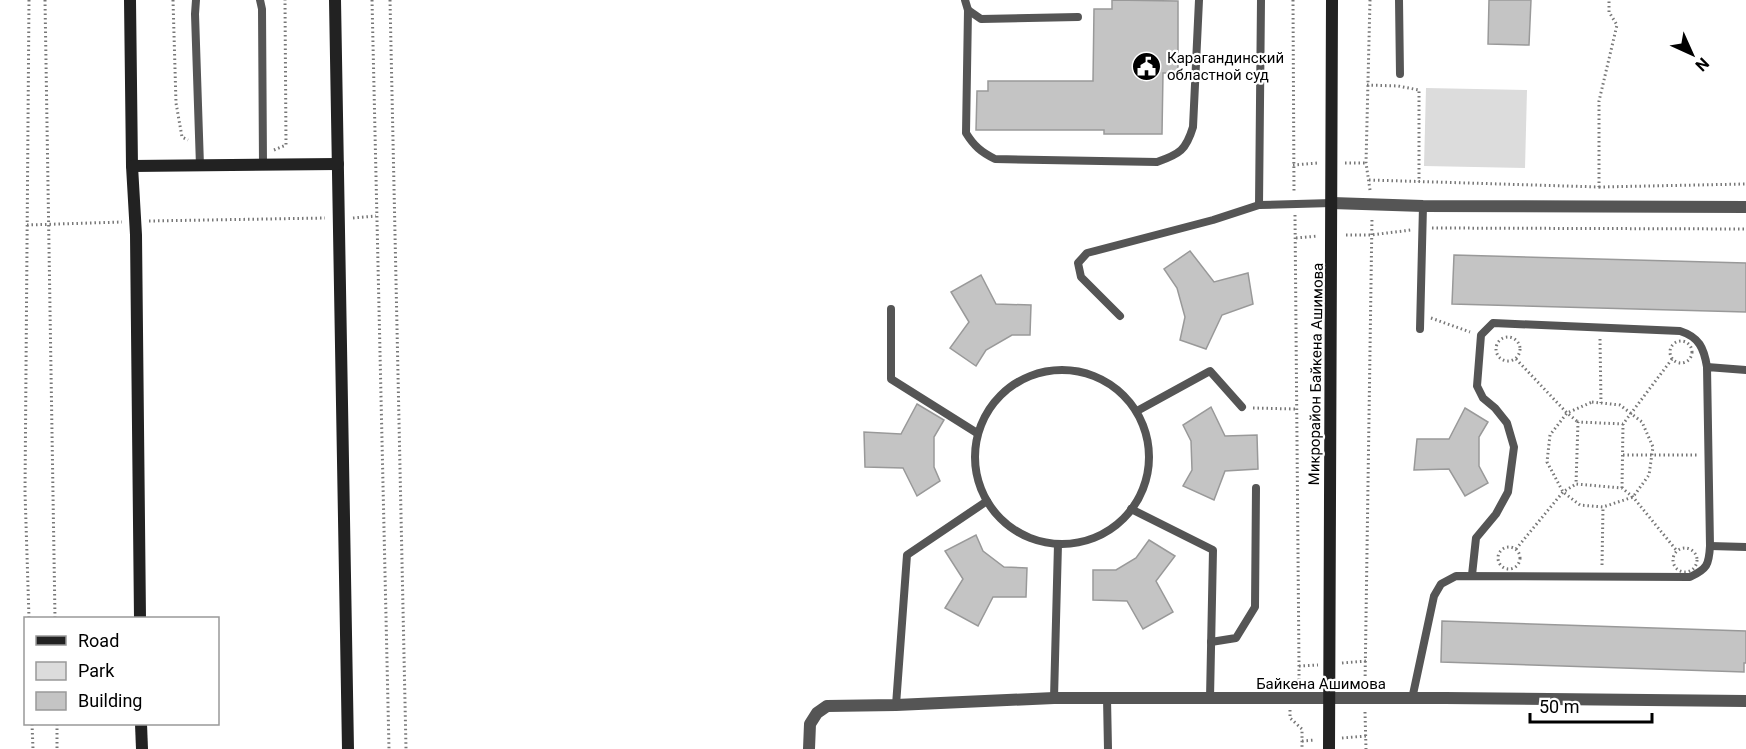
<svg xmlns="http://www.w3.org/2000/svg" width="1746" height="749" viewBox="0 0 1746 749" font-family="Roboto,sans-serif">
	<style>
		.park { fill: #dcdcdc }
		.building { fill: #c4c4c4; stroke: #999; stroke-width: 1.5 }
		.lines { fill: none; stroke-linecap: round; stroke-linejoin: round }
		.path { stroke: #777; stroke-width: 3; stroke-dasharray: 1.5 3; stroke-linecap: butt }
		.lane { stroke: #555; stroke-width: 8 }
		.street { stroke: #555; stroke-width: 12 }
		.secondary { stroke: #222; stroke-width: 12 }
		.labels { text-anchor: middle; dominant-baseline: central; stroke-width: 4.5; stroke-linejoin: round; paint-order: stroke }
		.poi-label { font-size: 15px; fill: #000; stroke: #fff; text-anchor: start }
		.street-label { font-size: 15px; fill: #000; stroke: #fff }
	</style>
	<rect width="100%" height="100%" fill="#fff"/>
	<polygon class="park" points="1426,88 1527,90 1525,168 1424,166"/>
	<g class="building">
		<polygon points="1112,0 1178,1 1178,73 1163,73 1162,134 1104,134 1104,130 976,130 977,91 988,91 988,81 1093,81 1094,9 1112,9"/>
		<polygon points="1489,0 1531,0 1529,45 1488,44"/>
		<polygon points="1190,251 1214,282 1248,273 1253,304 1222,315 1206,349 1180,340 1185,317 1177,288 1164,269"/>
		<polygon points="1454,255 1746,263 1746,312 1452,304"/>
		<polygon points="981,275 996,304 1031,305 1030,335 1012,335 986,350 976,366 950,348 969,322 951,292"/>
		<polygon points="917,404 944,420 934,437 934,467 940,481 917,496 903,468 865,467 864,432 901,434"/>
		<polygon points="1211,407 1225,436 1257,435 1258,469 1225,471 1214,500 1183,486 1192,470 1191,441 1183,425"/>
		<polygon points="1465,408 1488,422 1479,437 1479,466 1488,483 1465,496 1449,469 1414,470 1417,439 1449,439"/>
		<polygon points="976,535 983,551 1004,567 1027,568 1026,597 993,597 978,626 945,608 963,579 945,551"/>
		<polygon points="1149,540 1175,556 1156,581 1173,612 1143,629 1127,601 1093,600 1093,570 1116,570 1136,558"/>
		<polygon points="1442,621 1746,631 1746,663 1744,663 1744,672 1441,662"/>
	</g>
	<g class="lines">
		<g class="path">
			<polyline points="45,0 55,618"/>
			<polyline points="173,0 176,103 182,137 188,140"/>
			<polyline points="372,0 389,749"/>
			<polyline points="390,0 406,749"/>
			<polyline points="1293,0 1294,193"/>
			<polyline points="1367,85 1398,86 1419,90 1419,182"/>
			<polyline points="274,150 286,145 285,0"/>
			<polyline points="1345,163 1366,163"/>
			<polyline points="1293,165 1318,163"/>
			<polyline points="1369,180 1599,187 1599,101 1617,25 1609,12 1609,0"/>
			<polyline points="1599,187 1746,184"/>
			<polyline points="1370,190 1366,163 1370,0"/>
			<polyline points="1295,215 1299,666 1299,680 1296,685"/>
			<polyline points="353,218 376,216"/>
			<polyline points="149,221 325,218"/>
			<polyline points="27,225 122,222"/>
			<polyline points="1432,228 1746,229"/>
			<polyline points="1346,235 1371,235 1411,230"/>
			<polyline points="1296,238 1318,236"/>
			<polyline points="1431,318 1470,332"/>
			<circle cx="1508" cy="349" r="12"/>
			<polyline points="1600,339 1601,403"/>
			<circle cx="1681" cy="352" r="11"/>
			<polyline points="1516,359 1567,413 1578,422"/>
			<polyline points="1672,359 1623,424 1578,422 1576,484 1622,488 1633,497 1677,551"/>
			<polygon points="1592,402 1620,405 1642,422 1653,447 1649,475 1633,497 1603,507 1580,505 1563,492 1547,462 1550,435 1567,413"/>
			<polyline points="1253,408 1295,409"/>
			<polyline points="1623,455 1699,455"/>
			<polyline points="1622,488 1623,424"/>
			<circle cx="1509" cy="558" r="11"/>
			<circle cx="1685" cy="560" r="12"/>
			<polyline points="1516,549 1563,492 1576,484"/>
			<polyline points="1602,565 1603,507"/>
			<polyline points="29,618 25,492 29,0"/>
			<polyline points="1342,663 1366,661"/>
			<polyline points="1299,666 1318,665"/>
			<polyline points="1365,685 1372,217"/>
			<polyline points="1290,710 1290,718 1302,729 1302,749"/>
			<polyline points="1365,712 1366,749"/>
			<polyline points="32,724 33,749"/>
			<polyline points="57,724 57,749"/>
			<polyline points="1342,738 1366,736"/>
			<polyline points="1302,741 1315,740"/>
		</g>
		<g class="lane">
			<polyline points="196,0 195,14 200,166"/>
			<polyline points="260,0 262,9 263,165"/>
			<polyline points="965,0 968,10 981,19 1078,17"/>
			<polyline points="1261,0 1259,205 1332,203"/>
			<polyline points="1399,0 1400,74"/>
			<path d="M968,10L966,133C974,146 981,152 995,159L1157,162C1180,154 1186,150 1193,127L1199,0"/>
			<polyline points="891,309 891,379 977,433"/>
			<polyline points="1120,316 1081,277 1078,263 1087,253 1213,220 1259,205"/>
			<polyline points="1420,329 1423,206"/>
			<circle cx="1062" cy="457" r="87"/>
			<polyline points="1137,411 1210,371 1242,407"/>
			<polyline points="1131,509 1213,550 1210,698"/>
			<polyline points="1710,546 1746,547"/>
			<path d="M1472,575L1476,538L1496,514L1508,492L1514,447L1507,423L1495,408L1483,398L1477,386L1481,335L1493,323L1680,331C1699,337 1704,348 1707,367"/>
			<polyline points="1211,642 1236,638 1255,607 1256,488"/>
			<polyline points="1054,698 1058,544"/>
			<polyline points="1107,698 1108,749"/>
			<path d="M1412,699L1434,596L1441,584L1456,576L1690,577C1707,569 1709,565 1710,546L1707,367L1746,370"/>
			<polyline points="896,705 907,555 987,501"/>
		</g>
		<g class="street">
			<polyline points="1332,203 1423,206 1746,207"/>
			<polyline points="809,749 810,724 817,713 827,706 896,705 1054,698 1445,698 1746,701"/>
		</g>
		<g class="secondary">
			<polyline points="130,0 132,166 136,235 140,618"/>
			<polyline points="335,0 348,749"/>
			<polyline points="132,166 338,164"/>
			<polyline points="141,724 142,749"/>
			<polyline points="1329,749 1332,0"/>
		</g>
	</g>
	<defs>
		<symbol id="civic-disc" viewBox="-11 -11 22 22"><circle r="9.5" fill="#000" stroke="#fff"/><path d="M-.6-6.5H3V-4.5H.6V-3L4-1V1h2V6H-6V1h2V-1L-.6-3ZM-1.2 2.5V6h2.4V2.5Z" fill="#fff"/></symbol>
	</defs>
	<g fill-rule="evenodd">
		<use href="#civic-disc" x="1130" y="50" width="33" height="33"/>
	</g>
	<g class="labels">
		<g class="poi-label">
			<text x="1167" y="58">Карагандинский<tspan x="1167" dy="17">областной суд</tspan></text>
		</g>
		<g class="street-label">
			<text transform="translate(1316 374) rotate(-89)">Микрорайон Байкена Ашимова</text>
			<text x="1321" y="684">Байкена Ашимова</text>
		</g>
	</g>
	<rect x="24" y="617" width="195" height="108" fill="#ffffff" stroke="#999999" stroke-width="1.5"/>
	<rect x="36" y="636" width="30" height="9" fill="#222222" stroke="#999999" stroke-width="1.5"/>
	<text x="78" y="647" font-size="18" fill="#000000">Road</text>
	<rect x="36" y="662" width="30" height="18" fill="#dcdcdc" stroke="#999999" stroke-width="1.5"/>
	<text x="78" y="677" font-size="18" fill="#000000">Park</text>
	<rect x="36" y="692" width="30" height="18" fill="#c4c4c4" stroke="#999999" stroke-width="1.5"/>
	<text x="78" y="707" font-size="18" fill="#000000">Building</text>
	<g transform="translate(1692 54) rotate(135)" stroke="#ffffff" stroke-width="4.5" paint-order="stroke">
	<path d="M0-4.5L10 22L0 15L-10 22Z" fill="#000000"/>
	<text y="-9" font-size="16" font-weight="bold" text-anchor="middle" fill="#000000">N</text>
	</g>
	<path d="M1530 713v9h122v-9" fill="none" stroke="#000000" stroke-width="3"/>
	<text x="1539" y="713" font-size="18" fill="#000000" stroke="#ffffff" stroke-width="4.5" paint-order="stroke">50 m</text>
</svg>
